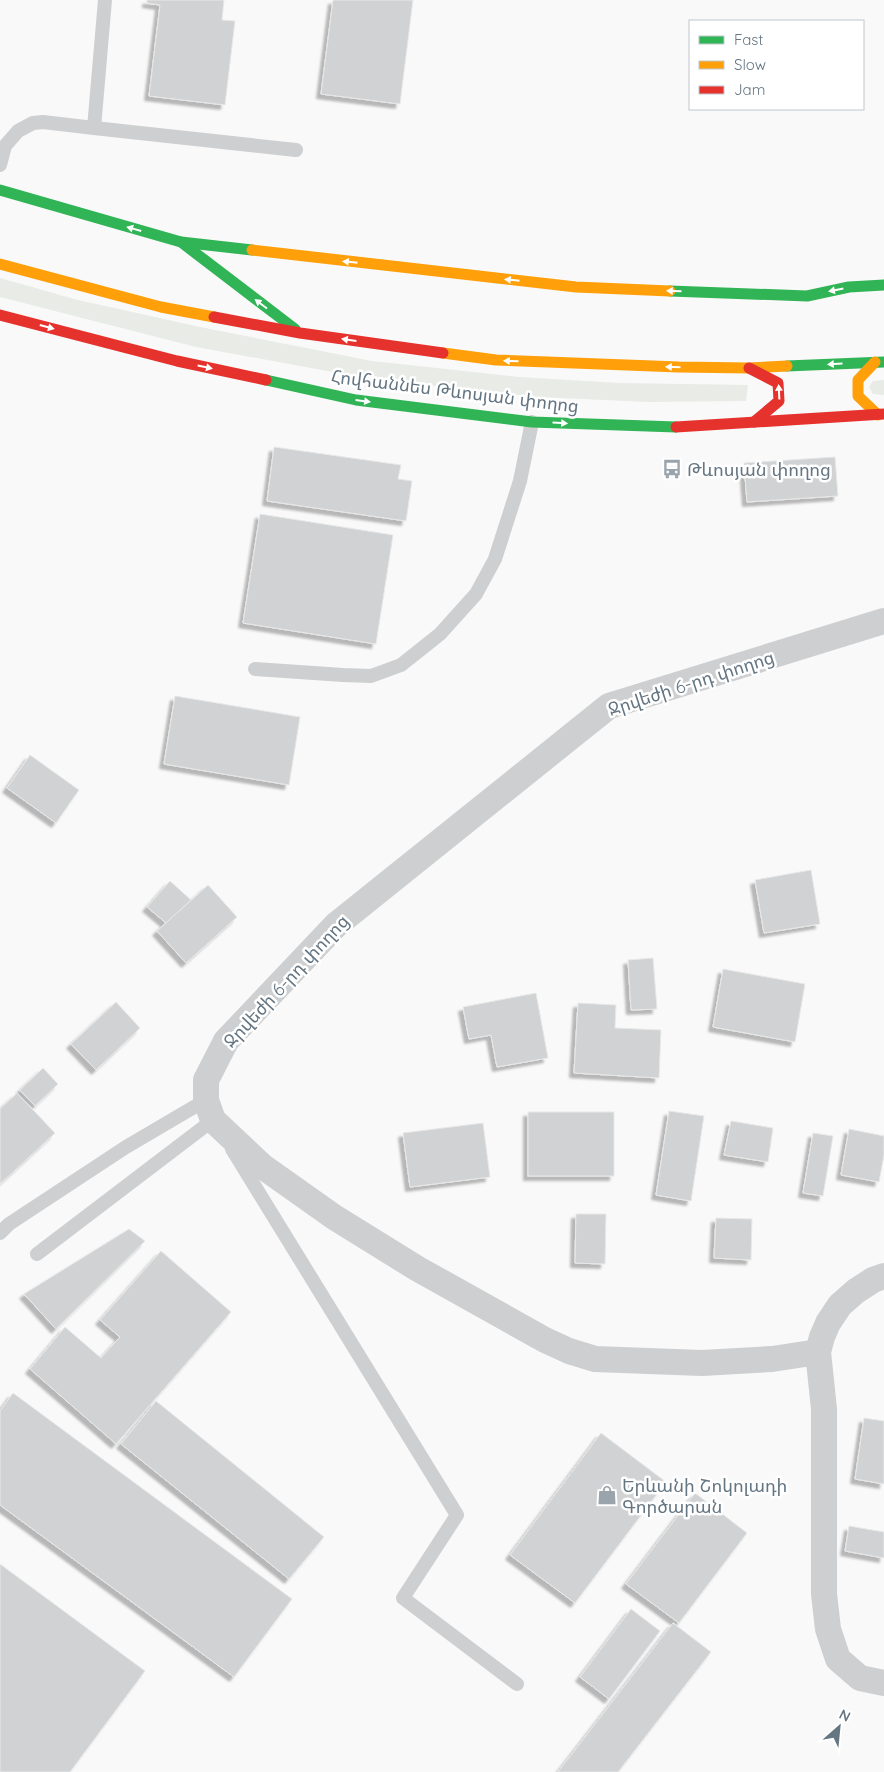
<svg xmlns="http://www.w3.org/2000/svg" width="884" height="1772" viewBox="0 0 884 1772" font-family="Quicksand,'Noto Sans Armenian',sans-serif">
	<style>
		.green { fill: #e8ebe6 }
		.building { fill: #d0d2d3; stroke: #e8e8e8; filter: url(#shadow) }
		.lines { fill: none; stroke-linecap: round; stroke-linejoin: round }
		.lane { stroke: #cecfd0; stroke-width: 14 }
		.street { stroke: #cecfd0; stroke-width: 26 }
		.fast { stroke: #30b455; stroke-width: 11 }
		.slow { stroke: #ff9f0a; stroke-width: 11 }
		.jam { stroke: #e5322d; stroke-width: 11 }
		.oneway { fill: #fff }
		.labels { text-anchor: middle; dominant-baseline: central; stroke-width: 5; stroke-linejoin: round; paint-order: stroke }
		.street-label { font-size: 18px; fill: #657683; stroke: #fff }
		.poi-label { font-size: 18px; fill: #657683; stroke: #fff; text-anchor: start }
	</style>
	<defs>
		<filter id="shadow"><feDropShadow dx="-4.5" dy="4.5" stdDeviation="1" flood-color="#0004"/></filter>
	</defs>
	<rect width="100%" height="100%" fill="#f9f9f9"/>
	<g class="green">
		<polygon points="0,278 78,300 200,327 372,361 519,377 619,383 748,385 746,401 649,402 537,397 371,379 196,347 0,297"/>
		<polygon points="884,380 884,395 873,394 869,387 873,381"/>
	</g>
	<g class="building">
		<polygon points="147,0 224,0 222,20 235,21 225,105 149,96 160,5 147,3"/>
		<polygon points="333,0 413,0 400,104 321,94"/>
		<polygon points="274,447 401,465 398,479 412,481 406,521 267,501"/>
		<polygon points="835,457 838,496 747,502 744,463"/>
		<polygon points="260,514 393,535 376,644 243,623"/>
		<polygon points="175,696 300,717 289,785 164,764"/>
		<polygon points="30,755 79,790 56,823 7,788"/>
		<polygon points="811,870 820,924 764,933 755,880"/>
		<polygon points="170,881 191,900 166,923 147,907"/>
		<polygon points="208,885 237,917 186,963 157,931"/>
		<polygon points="653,958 657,1009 631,1010 628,960"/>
		<polygon points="723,969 805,984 795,1042 713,1027"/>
		<polygon points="536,993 548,1058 497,1067 491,1035 469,1039 463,1007"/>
		<polygon points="116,1002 140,1028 96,1070 71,1044"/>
		<polygon points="578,1003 616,1005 615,1028 661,1030 659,1078 574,1073"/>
		<polygon points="43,1068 58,1084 35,1106 20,1090"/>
		<polygon points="17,1093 55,1133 0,1184 0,1109"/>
		<polygon points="669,1111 704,1116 691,1201 656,1195"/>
		<rect x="528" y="1112" width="86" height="64"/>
		<polygon points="731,1121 773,1128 768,1162 724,1155"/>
		<polygon points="483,1123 490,1177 410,1187 403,1133"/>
		<polygon points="849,1129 884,1136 884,1155 879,1182 841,1175"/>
		<polygon points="813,1133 833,1136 823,1196 803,1193"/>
		<polygon points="576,1214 606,1214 605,1264 575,1263"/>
		<polygon points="716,1218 752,1219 751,1260 714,1258"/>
		<polygon points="129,1229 145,1241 56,1329 24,1294"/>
		<polygon points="161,1251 231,1312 116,1444 30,1369 65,1327 101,1358 120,1337 100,1320"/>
		<polygon points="13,1393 292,1599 234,1677 0,1505 0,1411"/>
		<polygon points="156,1401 324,1537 289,1579 121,1444"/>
		<polygon points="864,1418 884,1421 884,1484 855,1479"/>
		<polygon points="601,1433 666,1482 575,1603 510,1555"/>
		<polygon points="695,1493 747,1533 679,1623 626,1584"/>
		<polygon points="849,1526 884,1532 884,1558 845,1551"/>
		<polygon points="0,1564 145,1671 70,1772 0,1772"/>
		<polygon points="631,1609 660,1631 609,1699 580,1677"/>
		<polygon points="673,1623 711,1652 618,1772 558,1772"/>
	</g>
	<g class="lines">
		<g class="lane">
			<polyline points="94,128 105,0"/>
			<polyline points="0,165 5,146 18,131 33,123 43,122 94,128 296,150"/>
			<polyline points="255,669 343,675 371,676 401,665 440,634 476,594 495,559 520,481 532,422"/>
			<polyline points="232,1149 457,1515 403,1598 517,1684"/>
			<polyline points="0,1233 9,1224 126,1147 206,1100"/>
			<polyline points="37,1254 213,1120 216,1125"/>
		</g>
		<g class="street">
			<polyline points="884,1276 873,1280 856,1291 840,1305 828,1323 822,1337 818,1352 824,1409 824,1594 828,1629 838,1659 860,1678 884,1683"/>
			<polyline points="818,1352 772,1359 702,1363 595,1359 569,1351 545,1340 418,1269 334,1217 262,1166 213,1120 206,1100 206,1080 226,1041 336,925 609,706 884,621"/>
		</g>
		<g class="fast">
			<polyline points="0,190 181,242 252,250"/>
			<polyline points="181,242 295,329"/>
			<polyline points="670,291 807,296 849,287 884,285"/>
			<polyline points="787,366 884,362"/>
			<polyline points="266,380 356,400 532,422 676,427"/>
		</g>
		<g class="slow">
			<polyline points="252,250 576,287 670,291"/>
			<polyline points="0,264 161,307 214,317"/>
			<polyline points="443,353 496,360 679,367 749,368 787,366"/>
			<polyline points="875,362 858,380 858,396 878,415"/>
		</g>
		<g class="jam">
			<polyline points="0,315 177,361 266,380"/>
			<polyline points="214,317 300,333 443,353"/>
			<polyline points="749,368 778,383 779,401 754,422"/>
			<polyline points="676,427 884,414"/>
		</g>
	</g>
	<defs><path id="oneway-solid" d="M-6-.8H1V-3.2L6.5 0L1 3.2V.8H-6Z" transform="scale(1.25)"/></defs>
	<g class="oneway">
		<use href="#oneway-solid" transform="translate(134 229) rotate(-164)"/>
		<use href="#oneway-solid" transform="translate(350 262) rotate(-174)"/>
		<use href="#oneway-solid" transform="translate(512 280) rotate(-174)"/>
		<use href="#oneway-solid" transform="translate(836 290) rotate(169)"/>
		<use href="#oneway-solid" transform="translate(674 291) rotate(-178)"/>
		<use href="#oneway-solid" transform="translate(261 304) rotate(-143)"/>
		<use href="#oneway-solid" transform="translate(47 327) rotate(15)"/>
		<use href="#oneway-solid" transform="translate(349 340) rotate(-172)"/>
		<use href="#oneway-solid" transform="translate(511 361) rotate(-178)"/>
		<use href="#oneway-solid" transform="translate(835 364) rotate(177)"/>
		<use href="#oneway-solid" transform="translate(205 367) rotate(12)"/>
		<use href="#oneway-solid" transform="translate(673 367) rotate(-178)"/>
		<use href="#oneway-solid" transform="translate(779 392) rotate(-93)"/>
		<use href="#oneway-solid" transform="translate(363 401) rotate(7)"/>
		<use href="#oneway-solid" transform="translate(560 423) rotate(3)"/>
	</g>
	<defs>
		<symbol id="bus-bare" viewBox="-9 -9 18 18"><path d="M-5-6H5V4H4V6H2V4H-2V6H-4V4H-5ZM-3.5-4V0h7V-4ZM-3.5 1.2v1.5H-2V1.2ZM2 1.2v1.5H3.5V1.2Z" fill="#99a4ac" stroke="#fff" stroke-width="2.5" paint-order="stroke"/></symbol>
		<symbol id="shop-bare" viewBox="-9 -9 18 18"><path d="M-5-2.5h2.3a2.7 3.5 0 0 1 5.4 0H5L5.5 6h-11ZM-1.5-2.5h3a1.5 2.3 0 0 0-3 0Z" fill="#99a4ac" stroke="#fff" stroke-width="2.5" paint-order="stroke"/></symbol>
	</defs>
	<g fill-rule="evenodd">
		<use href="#bus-bare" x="658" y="455" width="28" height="28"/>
		<use href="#shop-bare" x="593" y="1481" width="28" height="28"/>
	</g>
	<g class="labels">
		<g class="street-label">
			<text transform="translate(455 391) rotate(7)">Հովհաննես Թևոսյան փողոց</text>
			<text transform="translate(691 683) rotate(-18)">Ջրվեժի 6-րդ փողոց</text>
			<text transform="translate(286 981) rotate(-47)">Ջրվեժի 6-րդ փողոց</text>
		</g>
		<g class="poi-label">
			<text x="687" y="469">Թևոսյան փողոց</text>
			<text x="622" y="1485">Երևանի Շոկոլադի<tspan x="622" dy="21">Գործարան</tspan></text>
		</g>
	</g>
	<rect x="689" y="20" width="175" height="90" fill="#ffffff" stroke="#c1c8cd"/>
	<rect x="699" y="36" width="25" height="8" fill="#30b455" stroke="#c1c8cd"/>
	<text x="734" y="45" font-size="15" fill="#657683">Fast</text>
	<rect x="699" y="61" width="25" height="8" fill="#ff9f0a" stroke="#c1c8cd"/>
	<text x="734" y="70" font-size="15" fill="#657683">Slow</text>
	<rect x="699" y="86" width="25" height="8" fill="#e5322d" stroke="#c1c8cd"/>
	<text x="734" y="95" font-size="15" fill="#657683">Jam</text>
	<g transform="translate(839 1727) rotate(27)" stroke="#ffffff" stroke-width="4" paint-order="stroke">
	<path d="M0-4L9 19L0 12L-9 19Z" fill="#657683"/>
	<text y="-8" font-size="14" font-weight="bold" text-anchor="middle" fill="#657683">N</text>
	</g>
</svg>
